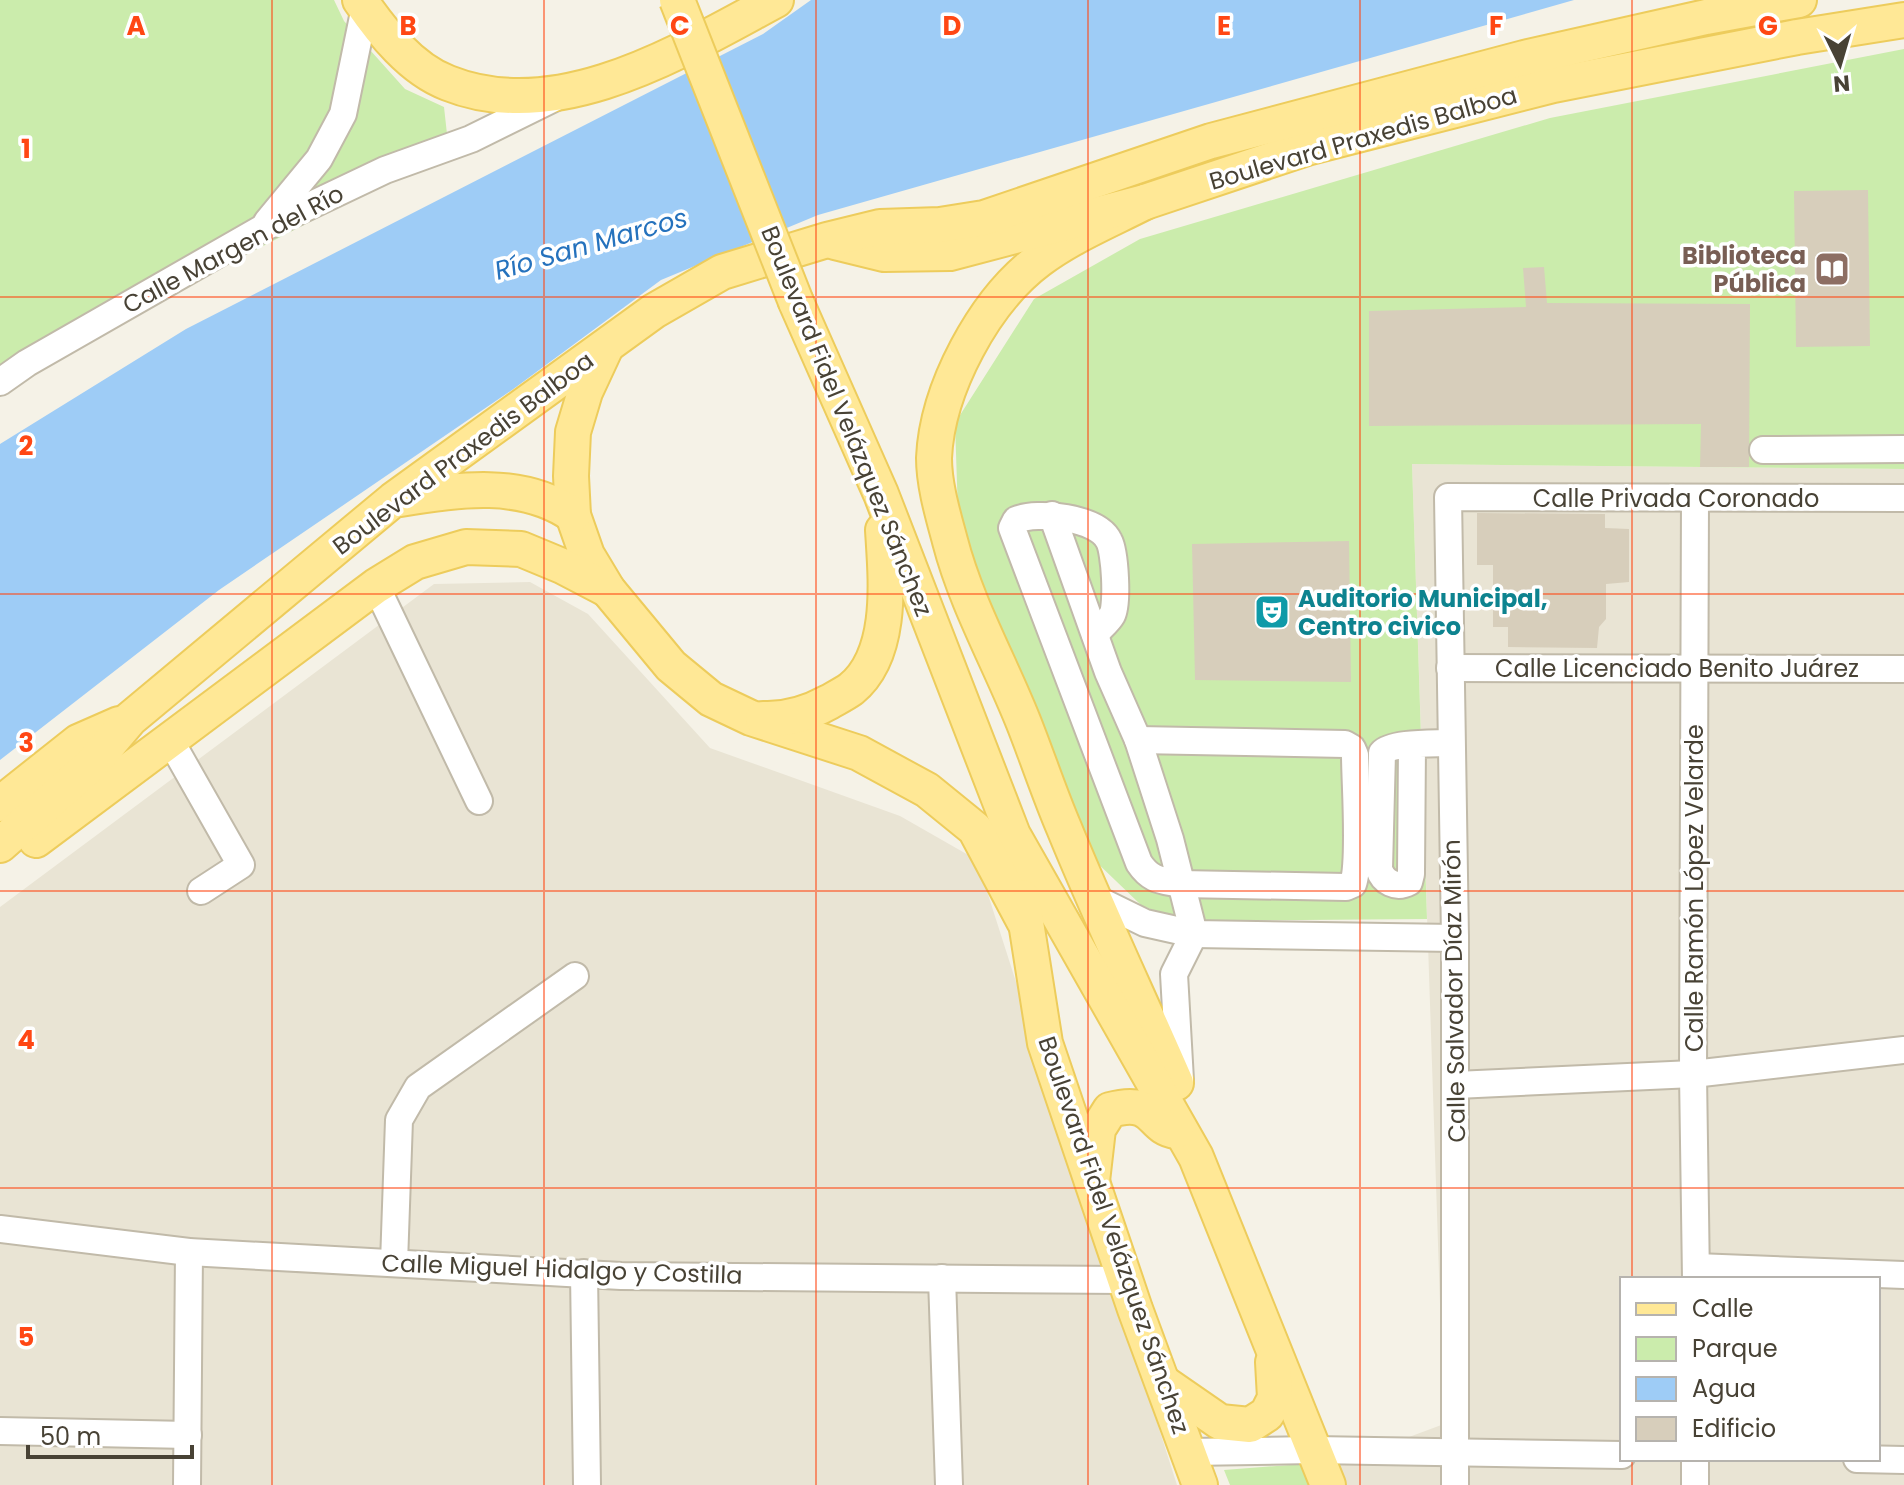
<svg xmlns="http://www.w3.org/2000/svg" width="1904" height="1485" viewBox="0 0 1904 1485" font-family="Poppins,sans-serif">
	<style>
		.residential { fill: #e9e4d4; fill-rule: evenodd }
		.green { fill: #cbecac }
		.water { fill: #9eccf6 }
		.building { fill: #d7cebb }
		.lines { fill: none; stroke-linecap: round; stroke-linejoin: round }
		.minor-casing { stroke: #c1baa9; stroke-width: 30 }
		.major-casing { stroke: #edcc5c; stroke-width: 38 }
		.minor { stroke: #fff; stroke-width: 26 }
		.major { stroke: #ffe896; stroke-width: 34 }
		.major-bridge-casing { stroke: #edcc5c; stroke-width: 38; stroke-linecap: butt }
		.major-bridge { stroke: #ffe896; stroke-width: 34 }
		.grid { fill: none; stroke: #ff4714; stroke-width: 2; stroke-opacity: 0.55 }
		.labels { text-anchor: middle; dominant-baseline: central; stroke-width: 7; stroke-linejoin: round; paint-order: stroke }
		.street-label { font-size: 24px; fill: #484235; stroke: #fff }
		.education-label { font-size: 24px; font-weight: bold; fill: #785e54; stroke: #fff; text-anchor: end }
		.culture-label { font-size: 24px; font-weight: bold; fill: #0d838f; stroke: #fff; text-anchor: start }
		.water-label { font-size: 26px; font-style: italic; fill: #2572bd; stroke: #fff }
		.grid-label { font-size: 26px; text-anchor: middle; font-weight: bold; fill: #ff4714; stroke: #fff; stroke-width: 7; stroke-linejoin: round; paint-order: stroke }
	</style>
	<rect width="100%" height="100%" fill="#f5f2e7"/>
	<g class="residential">
		<path d="M1412,464L1904,469V1485H1280L1444,1424ZM1622,1279H1878V1459H1622Z"/>
		<polygon points="530,582 588,614 710,748 900,816 977,860 1177,1485 0,1485 0,907 434,584"/>
	</g>
	<g class="green">
		<polygon points="0,0 334,0 344,21 405,89 444,107 447,134 387,182 0,382"/>
		<polygon points="1904,49 1904,469 1412,464 1427,919 1178,921 1141,905 1090,856 1001,658 958,514 955,423 1034,299 1140,239 1550,118"/>
		<polygon points="1303,1464 1312,1485 1230,1485 1224,1470"/>
	</g>
	<polygon class="water" points="811,0 1574,0 818,215 661,280 512,390 219,590 0,760 0,444 186,329 763,34"/>
	<g class="building">
		<polygon points="1868,190 1870,346 1796,347 1794,191"/>
		<polygon points="1544,267 1547,303 1750,304 1749,467 1700,467 1701,424 1369,426 1369,311 1526,307 1523,268"/>
		<polygon points="1477,513 1605,514 1605,528 1629,529 1629,582 1606,584 1606,619 1599,627 1597,648 1508,647 1508,627 1493,627 1493,565 1477,565"/>
		<polygon points="1349,541 1351,682 1195,680 1192,544"/>
	</g>
	<g class="lines">
		<defs>
			<g id="minor">
				<polyline points="267,222 319,159 343,114 365,7"/>
				<polyline points="0,382 27,363 263,228 385,170 471,139 556,97"/>
				<polyline points="1763,450 1904,449"/>
				<polyline points="1695,498 1693,1074 1696,1279"/>
				<polyline points="1052,515 1108,672 1138,740 1170,839 1194,934 1174,974 1180,1080"/>
				<polyline points="376,586 479,801"/>
				<path d="M1095,634C1100,628 1108,622 1112,615C1118,604 1115,552 1109,541C1098,517 1037,511 1016,520L1012,528L1139,863C1151,881 1161,880 1181,884L1346,887L1353,884C1361,862 1355,783 1355,755L1352,748L1345,744L1138,740"/>
				<polyline points="1450,668 1904,669"/>
				<polyline points="170,740 241,865 201,891"/>
				<path d="M1412,746L1411,874L1409,882C1396,889 1383,882 1379,869L1382,753C1392,742 1434,744 1451,743"/>
				<polyline points="1094,898 1145,923 1194,934 1455,938"/>
				<polyline points="1456,1085 1693,1074 1904,1050"/>
				<polyline points="0,1229 189,1252 621,1276 1125,1280"/>
				<polyline points="394,1263 399,1120 418,1087 575,976"/>
				<polyline points="1696,1267 1904,1275"/>
				<polyline points="584,1273 587,1485"/>
				<polyline points="942,1278 949,1485"/>
				<polyline points="0,1431 188,1435"/>
				<polyline points="1189,1452 1314,1450 1622,1455"/>
				<polyline points="1695,1459 1695,1485"/>
				<polyline points="1857,1459 1904,1460"/>
				<polyline points="187,1485 189,1252"/>
				<polyline points="1455,1485 1455,938 1448,497 1904,498"/>
			</g>
			<g id="major">
				<path d="M360,0C382,32 411,69 448,83C558,127 681,51 776,0"/>
				<path d="M1145,202C1110,220 1071,236 1039,260C984,301 937,389 934,458C934,485 943,515 950,541C966,603 999,661 1023,721C1037,756 1049,793 1064,828C1099,914 1139,998 1176,1083"/>
				<polyline points="835,242 884,254 950,253 1145,202 1310,147 1553,85 1797,37 1904,20"/>
				<polyline points="796,302 881,494 1013,835 1196,1157 1328,1485"/>
				<polyline points="605,349 585,392 573,432 571,476 573,515 587,555 608,590 671,666 711,699 751,718 859,753 927,790 975,829 1024,921"/>
				<path d="M400,499C458,489 523,480 573,515"/>
				<path d="M763,719C786,720 809,713 829,702C836,698 844,694 851,689C894,654 886,579 883,530"/>
				<polyline points="0,804 78,742 119,724"/>
				<polyline points="36,840 376,586 415,562 466,547 521,549 562,566 608,590"/>
				<polyline points="0,845 91,765 130,719 393,500 654,311 722,272 827,240 880,227 940,225 984,218 1211,141 1524,58 1706,17 1799,0"/>
				<polyline points="1022,897 1045,1043 1135,1309 1200,1485"/>
				<path d="M1092,1181L1098,1129L1110,1110C1157,1097 1149,1128 1176,1131"/>
				<polyline points="1165,1384 1220,1422 1250,1425 1267,1414 1275,1398 1273,1362"/>
			</g>
		</defs>
		<use href="#minor" class="minor-casing"/>
		<use href="#major" class="major-casing"/>
		<use href="#minor" class="minor"/>
		<use href="#major" class="major"/>
		<defs>
			<polyline id="major-bridge" points="677,0 796,302"/>
		</defs>
		<use href="#major-bridge" class="major-bridge-casing"/>
		<use href="#major-bridge" class="major-bridge"/>
	</g>
	<path class="grid" d="M272,0V1485M544,0V1485M816,0V1485M1088,0V1485M1360,0V1485M1632,0V1279M0,297H1904M0,594H1904M0,891H1904M0,1188H1904M1632,1459V1485"/>
	<defs>
		<symbol id="library-square" viewBox="-11 -11 22 22"><rect x="-9" y="-9" width="18" height="18" rx="4" fill="#8d6e63" stroke="#fff"/><path d="M-6-4Q-3-5.5-.7-3.5V5Q-3 3-6 4ZM6-4Q3-5.5 .7-3.5V5Q3 3 6 4Z" fill="#fff"/></symbol>
		<symbol id="theatre-square" viewBox="-11 -11 22 22"><rect x="-9" y="-9" width="18" height="18" rx="4" fill="#0f9aa8" stroke="#fff"/><path d="M-5-5.5Q0-4 5-5.5V0Q5 5 0 6Q-5 5-5 0ZM-3.3-2.5H-1v1.5H-3.3ZM1-2.5H3.3v1.5H1ZM-2.8 1Q0 5.5 2.8 1Z" fill="#fff"/></symbol>
	</defs>
	<g fill-rule="evenodd">
		<use href="#library-square" x="1812" y="249" width="40" height="40"/>
		<use href="#theatre-square" x="1252" y="592" width="40" height="40"/>
	</g>
	<g class="labels">
		<g class="street-label">
			<text transform="translate(1363 138) rotate(-16)">Boulevard Praxedis Balboa</text>
			<text transform="translate(233 249) rotate(-28)">Calle Margen del Río</text>
			<text transform="translate(847 421) rotate(68)">Boulevard Fidel Velázquez Sánchez</text>
			<text transform="translate(463 453) rotate(-37)">Boulevard Praxedis Balboa</text>
			<text x="1676" y="498">Calle Privada Coronado</text>
			<text x="1677" y="668">Calle Licenciado Benito Juárez</text>
			<text transform="translate(1694 888) rotate(-90)">Calle Ramón López Velarde</text>
			<text transform="translate(1454 991) rotate(-91)">Calle Salvador Díaz Mirón</text>
			<text transform="translate(1114 1235) rotate(71)">Boulevard Fidel Velázquez Sánchez</text>
			<text transform="translate(562 1269) rotate(2)">Calle Miguel Hidalgo y Costilla</text>
		</g>
		<g class="education-label">
			<text x="1806" y="255">Biblioteca<tspan x="1806" dy="28">Pública</tspan></text>
		</g>
		<g class="culture-label">
			<text x="1298" y="598">Auditorio Municipal,<tspan x="1298" dy="28">Centro civico</tspan></text>
		</g>
		<g class="water-label">
			<text transform="translate(591 244) rotate(-16)">Río San Marcos</text>
		</g>
	</g>
	<g class="grid-label">
		<text x="136" y="35">A</text>
		<text x="408" y="35">B</text>
		<text x="680" y="35">C</text>
		<text x="952" y="35">D</text>
		<text x="1224" y="35">E</text>
		<text x="1496" y="35">F</text>
		<text x="1768" y="35">G</text>
		<text x="26" y="158">1</text>
		<text x="26" y="455">2</text>
		<text x="26" y="752">3</text>
		<text x="26" y="1049">4</text>
		<text x="26" y="1346">5</text>
	</g>
	<rect x="1620" y="1277" width="260" height="184" fill="#ffffff" stroke="#b6b3ae" stroke-width="2"/>
	<rect x="1636" y="1303" width="40" height="12" fill="#ffe896" stroke="#b6b3ae" stroke-width="2"/>
	<text x="1692" y="1317" font-size="24" fill="#484235">Calle</text>
	<rect x="1636" y="1337" width="40" height="24" fill="#cbecac" stroke="#b6b3ae" stroke-width="2"/>
	<text x="1692" y="1357" font-size="24" fill="#484235">Parque</text>
	<rect x="1636" y="1377" width="40" height="24" fill="#9eccf6" stroke="#b6b3ae" stroke-width="2"/>
	<text x="1692" y="1397" font-size="24" fill="#484235">Agua</text>
	<rect x="1636" y="1417" width="40" height="24" fill="#d7cebb" stroke="#b6b3ae" stroke-width="2"/>
	<text x="1692" y="1437" font-size="24" fill="#484235">Edificio</text>
	<g transform="translate(1840 64) rotate(175)" stroke="#ffffff" stroke-width="6" paint-order="stroke">
	<path d="M0-6L14 30L0 20L-14 30Z" fill="#484235"/>
	<text y="-12" font-size="22" font-weight="bold" text-anchor="middle" fill="#484235">N</text>
	</g>
	<path d="M28 1445v12h164v-12" fill="none" stroke="#484235" stroke-width="4"/>
	<text x="40" y="1445" font-size="24" fill="#484235" stroke="#ffffff" stroke-width="6" paint-order="stroke">50 m</text>
</svg>
